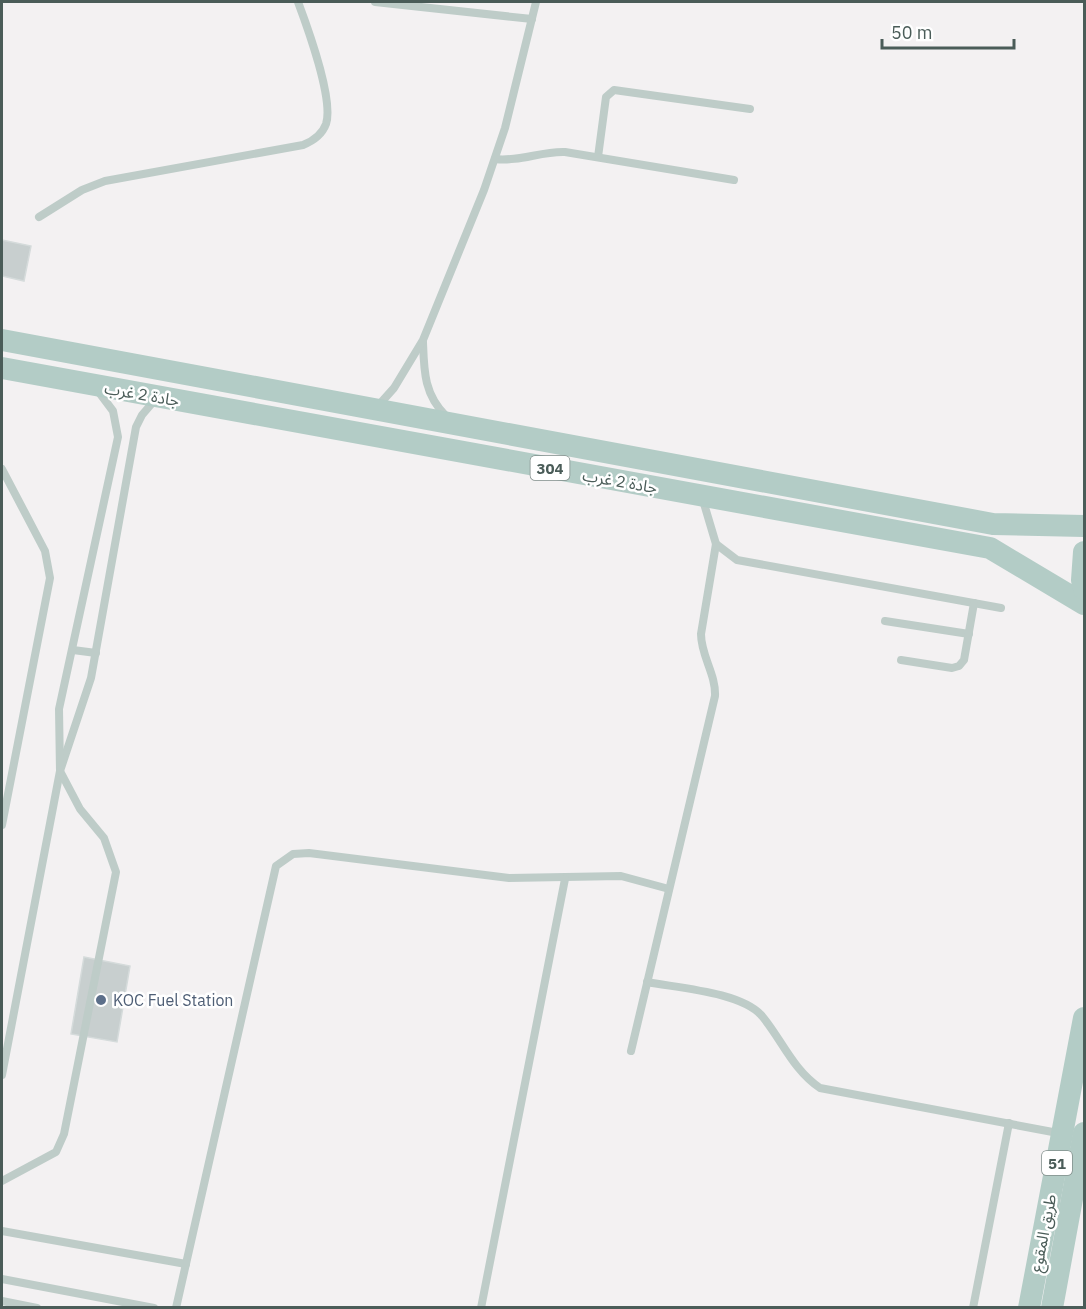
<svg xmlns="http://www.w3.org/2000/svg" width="1086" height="1309" viewBox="0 0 1086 1309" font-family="'IBM Plex Sans','Noto Sans Arabic',sans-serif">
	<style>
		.building { fill: #c8cfcf; stroke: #d5dbdb; stroke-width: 1.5 }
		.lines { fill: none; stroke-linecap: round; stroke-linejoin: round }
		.service { stroke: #beccc8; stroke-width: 8 }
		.primary { stroke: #b3ccc6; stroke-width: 22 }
		.service-dot { fill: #5c6f8a; stroke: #fff; stroke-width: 2 }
		.labels { text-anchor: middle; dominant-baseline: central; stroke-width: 5; stroke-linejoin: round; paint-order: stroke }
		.shield { fill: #fff; stroke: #808d8a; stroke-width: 1.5 }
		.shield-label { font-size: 15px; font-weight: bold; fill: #4a5c58 }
		.street-label { font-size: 16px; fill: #4a5c58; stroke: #fff }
		.service-label { font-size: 16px; fill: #4e5e75; stroke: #fff; text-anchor: start }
	</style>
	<rect width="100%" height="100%" fill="#f3f1f2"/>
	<g class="building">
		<polygon points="2,240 31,246 24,281 2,276"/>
		<polygon points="84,957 130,966 117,1042 71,1034"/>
	</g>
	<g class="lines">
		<g class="service">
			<polyline points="375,2 532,19"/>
			<polyline points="598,157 606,97 614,90 750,109"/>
			<path d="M495,159C520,162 541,151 565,152L734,180"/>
			<path d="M39,217L82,190L105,181L303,145C313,141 322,135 326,124C334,100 307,26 298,2"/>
			<path d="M423,342C424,371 424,394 446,416"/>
			<polyline points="377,407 394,388 423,340 484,190 505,128 536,2"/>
			<polyline points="2,469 45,551 50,578 2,825"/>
			<polyline points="702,497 716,544 737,560 1001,608"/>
			<polyline points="885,621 969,634"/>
			<polyline points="73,650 96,653"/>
			<polyline points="901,660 952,668 959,666 964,660 974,603"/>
			<path d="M647,982C678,988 741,992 762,1016C782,1040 793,1070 820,1088L1058,1133"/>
			<path d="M631,1051L715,696C716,674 701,656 701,634L716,544"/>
			<polyline points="2,1075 60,771 91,678 136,427 142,415 154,401"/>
			<polyline points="2,1181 56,1152 64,1134 116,872 104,838 80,809 60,771 59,709 118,437 113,411 98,391"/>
			<polyline points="2,1231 186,1264"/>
			<polyline points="2,1279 154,1308"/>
			<polyline points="2,1301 37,1308"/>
			<polyline points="176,1308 276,866 293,854 309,853 509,878 621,876 669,889"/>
			<polyline points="481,1308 565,879"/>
			<polyline points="973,1308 1009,1123"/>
		</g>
		<g class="primary">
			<polyline points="2,340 993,524 1084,526"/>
			<polyline points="2,368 990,548 1084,604"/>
			<polyline points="1084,552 1082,580 1084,589"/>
			<polyline points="1029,1308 1084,1018"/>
			<polyline points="1052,1308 1084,1133"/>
		</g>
	</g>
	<circle class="service-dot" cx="101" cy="1000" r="6"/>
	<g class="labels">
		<g class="shield">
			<rect x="530.5" y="456" width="39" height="24" rx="4.5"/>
			<rect x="1042" y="1151" width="30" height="24" rx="4.5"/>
		</g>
		<g class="shield-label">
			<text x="550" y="468">304</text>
			<text x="1057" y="1163">51</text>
		</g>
		<g class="street-label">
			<text transform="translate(142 394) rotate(10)">جادة 2 غرب</text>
			<text transform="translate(620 481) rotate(10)">جادة 2 غرب</text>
			<text transform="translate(1043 1233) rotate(-79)">طريق المقوع</text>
		</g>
		<g class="service-label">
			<text x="113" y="1000">KOC Fuel Station</text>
		</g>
	</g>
	<rect width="1086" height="1309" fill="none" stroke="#4a5c58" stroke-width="6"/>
	<path d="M882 39v9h132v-9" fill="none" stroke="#4a5c58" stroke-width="3"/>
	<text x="891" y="39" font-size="18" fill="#4a5c58" stroke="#ffffff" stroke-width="4.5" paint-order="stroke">50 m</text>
</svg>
